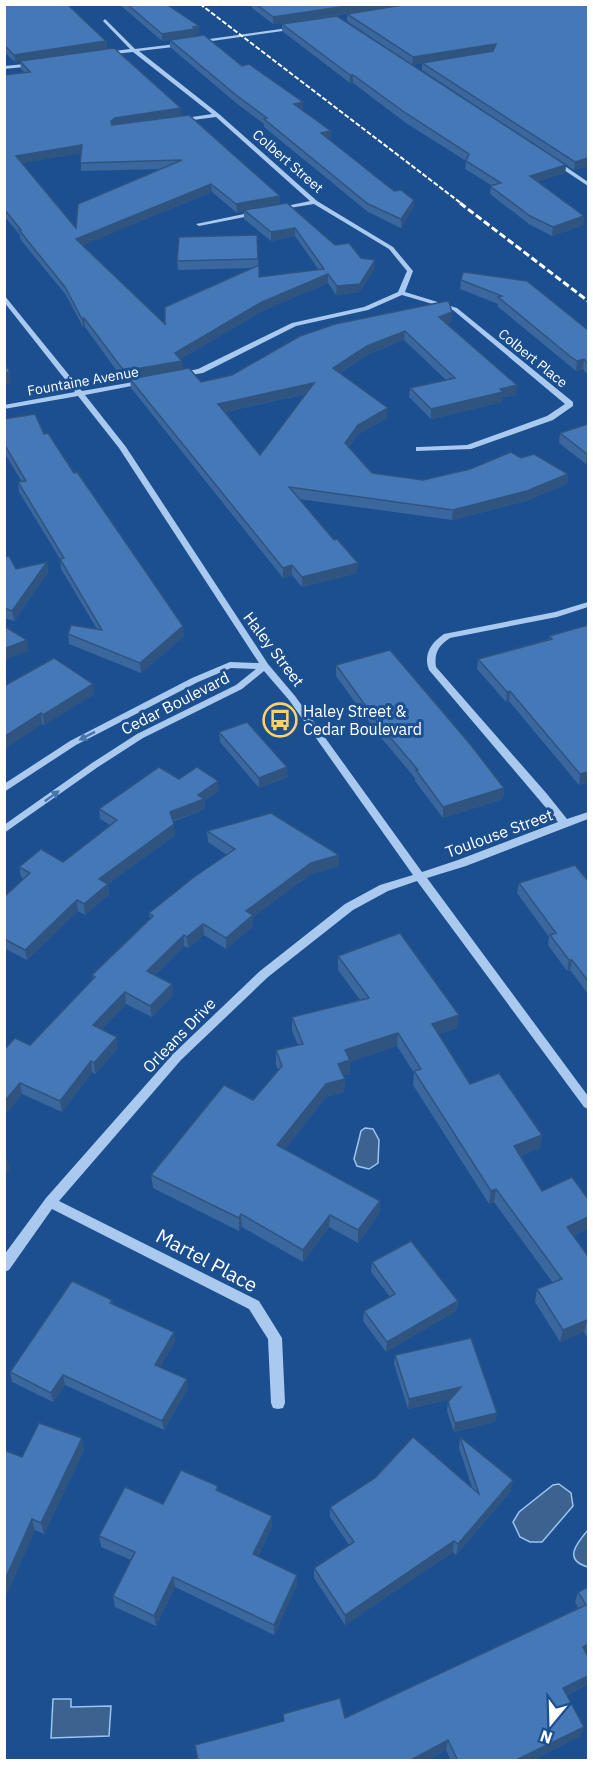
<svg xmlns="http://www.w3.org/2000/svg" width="593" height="1765" viewBox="0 0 593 1765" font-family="'IBM Plex Sans',sans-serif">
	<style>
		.water { fill: #3c6290; stroke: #9cc4f0; stroke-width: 1.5 }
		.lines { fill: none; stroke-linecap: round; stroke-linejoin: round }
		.minor { fill: #a9c9ee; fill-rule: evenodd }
		.rail-far1 { stroke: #fff; stroke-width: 2; stroke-dasharray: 5 2; stroke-linecap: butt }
		.rail { stroke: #fff; stroke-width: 3; stroke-dasharray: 7 3; stroke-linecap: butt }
		.wall { fill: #3a679d; fill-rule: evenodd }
		.shaded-wall { fill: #305480 }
		.building { fill: #4478b7; stroke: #305480; stroke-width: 1.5; fill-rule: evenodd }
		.oneway { fill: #4674ac }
		.labels { text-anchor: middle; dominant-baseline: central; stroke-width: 6; stroke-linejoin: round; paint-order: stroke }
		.far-street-label { font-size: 14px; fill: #fff; stroke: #1b4f8f }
		.street-label { font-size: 16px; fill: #fff; stroke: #1b4f8f }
		.poi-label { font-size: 16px; fill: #fff; stroke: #1b4f8f; text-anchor: start }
		.near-street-label { font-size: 20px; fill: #fff; stroke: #1b4f8f }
	</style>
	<rect width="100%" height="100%" fill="#1b4f8f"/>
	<g class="water">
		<polygon points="365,1128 373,1129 379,1140 378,1163 369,1169 357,1166 354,1159 361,1131"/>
		<polygon points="559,1484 571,1493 573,1506 542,1542 530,1542 520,1537 513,1522 519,1512 553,1485"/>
		<path d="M588,1530V1567C563,1560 576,1544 588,1530Z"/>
		<polygon points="53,1699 71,1699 71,1707 111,1706 109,1736 51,1738"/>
	</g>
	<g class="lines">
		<g class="minor">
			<polygon points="105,19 135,49 184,43 182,46 139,51 219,114 317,201 393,247 413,271 405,292 457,308 573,402 573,406 553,420 471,449 416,451 416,447 419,447 467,445 547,416 565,404 453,310 402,295 368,310 296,326 203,373 178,377 178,373 198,369 292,323 364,307 398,292 407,271 389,249 314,204 277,210 277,208 310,201 216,117 177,122 176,121 179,119 212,114 133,52 104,55 106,52 130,49 103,21"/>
			<polygon points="295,27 297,29 198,43 195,41"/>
			<polygon points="36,63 34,66 4,69 4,66"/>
			<polygon points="552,160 556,160 588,182 588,186 552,162"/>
			<polygon points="258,211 261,213 260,214 199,226 196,224"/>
			<path d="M4,295L82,391L145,380V384H142L85,395L126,447L268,664L295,696L422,872L458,860L558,822L429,670C423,654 431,643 444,634L555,612L588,602V607L557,617L450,638C438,646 434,653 436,667L547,794L567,819L588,812V819L466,866L427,878L588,1096V1109L584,1107L417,881L388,891L353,910L268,977L181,1060L59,1201L259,1301L282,1338L285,1403L283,1408L278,1409L273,1408L271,1403L268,1339L249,1309L52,1209L9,1270L4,1272V1255L46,1198L173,1054L260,971L345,904L380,885L413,875L289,700L264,671L242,689L143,738L98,767L4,833V825L92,763L137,734L236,685L256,669L231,668L198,682L76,745L4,792V784L70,741L192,678L230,662L259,663L119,448L78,396L4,409V405L75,392L4,302Z"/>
		</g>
		<polyline class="rail-far1" points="200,4 462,204"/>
		<polyline class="rail" points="460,203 588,301"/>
	</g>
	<g class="wall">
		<path d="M4,4L106,41L107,49L182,116L280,196V204L335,245L361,258L375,260V268L359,292L336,295L328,283L260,312L181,359L183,369L201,382L232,375L300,336L452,321L446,324L516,395L503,397L502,402L431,419L409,397L410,388L446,380L404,340L367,355L340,373L387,418L357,435L349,447L372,473L423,480L521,458L568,474L567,484L526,501L452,520L299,499L357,573L302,587L292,575L283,578L131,388L130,380L124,381L85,327H83L66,295L20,239V235L4,216V75L24,72L21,69L20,61L15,62L4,52ZM81,153V171L161,169L76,228L22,163ZM212,192L237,213L244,211V219L271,241L295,236L319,270L259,277L257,235L177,261L178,270L251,268L165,324L82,245ZM306,394L260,455L225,412Z"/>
		<polygon points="119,4 166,4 199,26 199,33 195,34 196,36 162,41"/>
		<polygon points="252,4 588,4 588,166 574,170 422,70 422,63 412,65 347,21 347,14 389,8 273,24 252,8"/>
		<polygon points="282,24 566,165 565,173 538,181 584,216 583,225 552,236 529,224 490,194 491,185 465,169 466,161 406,123 353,83 350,83 282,31"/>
		<polygon points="170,40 242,66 331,131 331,139 329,139 394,191 414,200 413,208 401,228 368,212 264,127 264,124 236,103 170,47"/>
		<polygon points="461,280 588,330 588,375 583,369 576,371 570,366 497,306 498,304 460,289"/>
		<polygon points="4,419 44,434 74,473 184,636 141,673 69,644 68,634 97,629 61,569 60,559 19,492 18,482 22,482 4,452"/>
		<polygon points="588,424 588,463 586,464 559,443 560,433"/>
		<polygon points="4,557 16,569 47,562 48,572 14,621 4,618"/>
		<polygon points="588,625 588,782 579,785 509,701 506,702 477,669 478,659 549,639 549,636"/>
		<polygon points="336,665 504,788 503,799 443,818 415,781 415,778 378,734 336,676"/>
		<polygon points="93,684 94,694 44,725 42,724 4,749 4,686"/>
		<polygon points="219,732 288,777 259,788 220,742"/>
		<polygon points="179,779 219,791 204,801 205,809 173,822 175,835 108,884 109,894 85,915 78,911 27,960 6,949 4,950 4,897 24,879 21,877 19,867 63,862 110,825 100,819 99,809"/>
		<polygon points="207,831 339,855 339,866 311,874 253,917 253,926 226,949 204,935 188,948 184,946 155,975 172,984 173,995 152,1017 126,1004 102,1029 118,1048 95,1074 92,1072 62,1112 22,1094 4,1116 30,1045 93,979 92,975 150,919 149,913 227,855 208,842"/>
		<polygon points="588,881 588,994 570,970 567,971 548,945 549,937 517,893 519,883"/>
		<polygon points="338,956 457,1028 439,1034 470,1084 542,1135 540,1148 520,1156 542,1191 588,1199 588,1228 573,1236 588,1256 588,1339 584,1332 560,1342 535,1302 537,1289 553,1283 494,1202 489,1204 413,1085 414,1073 397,1046 350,1062 350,1074 343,1075 345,1079 344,1092 326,1097 285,1149 380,1201 379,1214 358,1243 329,1227 303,1262 242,1227 239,1231 153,1188 151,1175 253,1100 278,1070 276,1064 276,1050 298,1045 292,1031 292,1017 360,1000 338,970"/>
		<polygon points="372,1262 458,1301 456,1311 386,1352 363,1321 364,1311 390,1297 371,1272"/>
		<polygon points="112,1300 113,1305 174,1332 175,1342 160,1367 188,1388 164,1430 65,1385 53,1402 12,1382 10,1372"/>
		<polygon points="395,1355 497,1413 495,1422 454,1432 447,1411 448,1402 451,1399 408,1409 394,1364"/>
		<polygon points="460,1437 511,1491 456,1555 453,1552 345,1625 314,1578 314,1568 349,1545 330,1517 330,1507 472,1487 459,1448"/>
		<polygon points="84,1450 44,1534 35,1530 4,1600 22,1457"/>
		<polygon points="218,1486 218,1491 272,1527 258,1556 297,1585 274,1635 175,1587 156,1626 115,1607 113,1596 131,1560 101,1547 99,1536 163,1504"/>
		<polygon points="588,1587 587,1654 588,1684 567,1695 584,1727 580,1736 531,1761 451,1761 446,1750 426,1761 198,1761 195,1745 283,1722 283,1714 345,1718 578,1608 575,1602 578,1592"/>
	</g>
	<g class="shaded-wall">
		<polygon points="360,4 410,4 273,24 273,17"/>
		<polygon points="199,26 199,33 195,34 196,36 162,41 162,34"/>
		<polygon points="106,41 107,49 15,62 14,55"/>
		<polygon points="496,44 495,51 412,65 413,57"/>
		<rect x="350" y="75" width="3" height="8"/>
		<polygon points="303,102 303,110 294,104"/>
		<polygon points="181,108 182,116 112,129 111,121 115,118"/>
		<polygon points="331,131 331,139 321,141 321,133"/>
		<polygon points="82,145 82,153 17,164 16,156"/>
		<polygon points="588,158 588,166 574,170 575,162"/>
		<polygon points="566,165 565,173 529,184 530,176"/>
		<polygon points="211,184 212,192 77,248 76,239"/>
		<polygon points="280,196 280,204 237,213 236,204"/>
		<polygon points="414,200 413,208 401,228 401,219"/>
		<polygon points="584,216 583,225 552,236 553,227"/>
		<polygon points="295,228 295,236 271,241 271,232"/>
		<polygon points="375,260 375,268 359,292 336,295 337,286"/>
		<polygon points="328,274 328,283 260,312 176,362 175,353 260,303"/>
		<polygon points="452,312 452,321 438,327 439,317"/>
		<polygon points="84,318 85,327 83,327 82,319"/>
		<polygon points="405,331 404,340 367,355 333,377 333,368 367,346"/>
		<polygon points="584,359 583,369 576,371 577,361"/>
		<polygon points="182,361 183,370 124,381 124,371"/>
		<polygon points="10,372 11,383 4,385 4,373"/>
		<polygon points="314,383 314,392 219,413 218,404"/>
		<polygon points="517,385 516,395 503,397 502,402 431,419 431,409 500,389"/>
		<polygon points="388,408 387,418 357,435 345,452 345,443 358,425"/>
		<polygon points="588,453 588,463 586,464 587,454"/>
		<polygon points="568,474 567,484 526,501 452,520 453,510"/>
		<polygon points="47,562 48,572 14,621 12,611"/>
		<polygon points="358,563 357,573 302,587 302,577"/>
		<polygon points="292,565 292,575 283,578 283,568"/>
		<polygon points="183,626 184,636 141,673 140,663"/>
		<polygon points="27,640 29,651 4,660 4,649"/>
		<polygon points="93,684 94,694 44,725 43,715"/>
		<polygon points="510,691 509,701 506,702 507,692"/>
		<polygon points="41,713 42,724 4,749 4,737"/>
		<polygon points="287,767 288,777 259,788 259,778"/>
		<polygon points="588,772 588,782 579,785 580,774"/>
		<polygon points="218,781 219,791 204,801 205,809 170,822 170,812 198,795"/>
		<polygon points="504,788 503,799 443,818 443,807"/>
		<polygon points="174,824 175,835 108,884 109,894 85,915 84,904 99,879"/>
		<polygon points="339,855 339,866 311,874 253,917 253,926 226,949 226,938 246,911 311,863"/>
		<polygon points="77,900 78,911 27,960 25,950"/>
		<polygon points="203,924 204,935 188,948 187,937"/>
		<polygon points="184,935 184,946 148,982 147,971"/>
		<polygon points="569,960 572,960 570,970 567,971"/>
		<polygon points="172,984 173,995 152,1017 150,1006"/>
		<polygon points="125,992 126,1004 95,1036 93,1025"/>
		<polygon points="459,1015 457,1028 431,1037 432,1024"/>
		<polygon points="398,1033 397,1046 350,1062 350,1074 337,1077 338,1064 345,1050"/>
		<polygon points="117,1037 118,1048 95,1074 94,1063"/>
		<polygon points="91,1061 92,1072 62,1112 60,1101"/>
		<polygon points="345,1079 344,1092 326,1097 278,1158 277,1145 326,1084"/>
		<polygon points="20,1083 22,1094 4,1116 4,1102"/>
		<polygon points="542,1135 540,1148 512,1159 514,1146"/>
		<polygon points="7,1158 10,1169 4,1176 4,1162"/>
		<polygon points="496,1189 494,1202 489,1204 491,1191"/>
		<polygon points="380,1201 379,1214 358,1243 358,1230"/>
		<polygon points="241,1214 242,1227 239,1231 239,1218"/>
		<polygon points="330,1215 329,1227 303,1262 303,1250"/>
		<polygon points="588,1217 588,1228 564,1240 567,1227"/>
		<polygon points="458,1301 456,1311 386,1352 387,1342"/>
		<polygon points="587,1320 584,1332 560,1342 563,1330"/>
		<polygon points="174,1332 175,1342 156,1374 155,1365"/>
		<polygon points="63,1375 65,1385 53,1402 51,1393"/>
		<polygon points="187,1379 188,1388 164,1430 162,1421"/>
		<polygon points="461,1387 460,1397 408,1409 409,1399"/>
		<polygon points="497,1413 495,1422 454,1432 455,1423"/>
		<polygon points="82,1438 84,1450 44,1534 41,1523"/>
		<polygon points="513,1480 511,1491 456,1555 458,1544"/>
		<polygon points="272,1516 272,1527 254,1565 253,1554"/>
		<polygon points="32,1519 35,1530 4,1600 4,1582"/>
		<polygon points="454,1541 453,1552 345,1625 345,1615"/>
		<polygon points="297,1575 297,1585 274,1635 274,1625"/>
		<polygon points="173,1577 175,1587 156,1626 154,1616"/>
		<polygon points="588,1644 588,1653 580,1657 583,1647"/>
		<polygon points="588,1676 588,1684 560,1698 563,1688"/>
		<polygon points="584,1727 580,1736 531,1761 518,1761 518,1759"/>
		<polygon points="448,1740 446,1750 426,1761 409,1761"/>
	</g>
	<g class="building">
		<polygon points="4,4 67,4 106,41 14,55 4,45"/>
		<polygon points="127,4 166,4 199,26 193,27 195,29 162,34"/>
		<polygon points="256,4 360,4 273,17"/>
		<polygon points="409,4 588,4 588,158 575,162 422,63 493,51 496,44 413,57 347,14"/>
		<polygon points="337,16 566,165 530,176 584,216 553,227 530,216 490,186 501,183 466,161 469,154 407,114 353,75 350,75 282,24"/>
		<polygon points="204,35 242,66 249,64 303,102 294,104 331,131 321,133 394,191 401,190 414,200 401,219 368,204 264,119 267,118 236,95 170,40"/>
		<path d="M114,48L181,108L115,118L111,121L112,125L189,115L280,196L236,204L211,184L76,239L165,324V307L259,265V277L324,269L295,228L271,232L244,210L287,203L335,245L349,243L361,258L375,260L360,284L337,286L328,274L260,303L175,353L182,361L124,371L84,318L82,319L65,287L19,230H21L4,209V75L30,72L20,61ZM82,145L80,163L182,160L78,204L76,228L16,156Z"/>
		<polygon points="257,235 258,259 177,261 179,237"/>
		<polygon points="463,272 527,281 588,330 588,364 584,359 577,361 571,357 498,297 502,296 461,280"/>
		<path d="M447,301L449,302L452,312L439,317L517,385L500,389L503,392L431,409L410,388L455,378L405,331L367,346L333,368L388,408L358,425L345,443L372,473L423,480L470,469L511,452L521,458L534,454L568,474L527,491L453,510L289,487L334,540L337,539L358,563L302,577L292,565L283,568L130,379L189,368L201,382L232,375L300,336L335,324ZM314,383L260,455L218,404Z"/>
		<polygon points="4,363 10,372 4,373"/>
		<polygon points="35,414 44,434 48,433 74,473 77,472 102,508 183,626 140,663 68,634 71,625 102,630 60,559 64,558 18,482 26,481 4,444 4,419"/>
		<polygon points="588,424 588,453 587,454 560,433"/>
		<polygon points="9,556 16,569 47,562 12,611 4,608 4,557"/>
		<polygon points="588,625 588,772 580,774 510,691 507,692 478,659 552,639 549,636"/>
		<polygon points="4,626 27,640 4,649"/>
		<polygon points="390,650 470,744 504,788 443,807 416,770 418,770 379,724 336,665"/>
		<polygon points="54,658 93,684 43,715 41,713 4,737 4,686"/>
		<polygon points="247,722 287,767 259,778 219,732"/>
		<polygon points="159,767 179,779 197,767 218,781 198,795 204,799 170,812 174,824 99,879 108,884 84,904 77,900 25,950 4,939 4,897 30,873 19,867 41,849 63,862 117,820 99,809"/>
		<polygon points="271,813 339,855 311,863 246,911 253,915 226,938 203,924 187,937 184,935 147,971 172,984 150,1006 125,992 93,1025 117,1037 94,1063 91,1061 60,1101 20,1083 4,1102 4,1050 15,1038 30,1045 95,977 92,975 153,916 149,913 194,877 235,849 207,831"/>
		<polygon points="575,865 588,881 588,981 572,960 569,960 550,935 556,933 519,883"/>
		<polygon points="400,933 459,1015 432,1024 470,1084 499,1073 542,1135 514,1146 542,1191 572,1177 588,1199 588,1217 567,1227 588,1256 588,1322 587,1320 563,1330 537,1289 562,1279 496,1189 491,1191 414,1071 421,1069 398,1033 345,1050 350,1060 338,1064 345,1079 326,1084 277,1145 380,1201 358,1230 330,1215 303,1250 241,1214 239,1218 151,1175 224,1085 253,1100 282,1066 276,1050 303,1044 292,1017 369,998 338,956"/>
		<polygon points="411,1241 458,1301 387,1342 364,1311 395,1294 372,1262"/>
		<polygon points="72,1281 112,1300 110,1303 174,1332 155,1365 187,1379 162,1421 63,1375 51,1393 10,1372"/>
		<polygon points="471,1338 497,1413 455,1423 448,1402 461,1387 409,1399 395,1355"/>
		<polygon points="39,1423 82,1438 41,1523 32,1519 4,1582 4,1450 22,1457"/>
		<polygon points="413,1437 479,1494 460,1437 513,1480 458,1544 454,1541 345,1615 314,1568 354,1542 330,1507 375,1478"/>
		<polygon points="181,1470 218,1486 216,1490 272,1516 253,1554 297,1575 274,1625 173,1577 154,1616 113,1596 135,1552 99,1536 125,1487 163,1504"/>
		<polygon points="588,1587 588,1644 583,1647 588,1657 588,1676 563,1688 584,1727 518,1759 519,1761 458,1761 448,1740 409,1761 198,1761 195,1745 284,1721 283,1714 340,1698 345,1718 586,1605 578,1592"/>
	</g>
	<defs><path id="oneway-solid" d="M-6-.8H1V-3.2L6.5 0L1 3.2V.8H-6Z" transform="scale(1.5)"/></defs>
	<g class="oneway">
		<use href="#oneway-solid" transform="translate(87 736) rotate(153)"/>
		<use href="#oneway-solid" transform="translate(52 796) rotate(-36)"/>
	</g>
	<defs>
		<symbol id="bus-ring" viewBox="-11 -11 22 22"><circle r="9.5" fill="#1b4f8f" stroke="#ffd166" stroke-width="1.5"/><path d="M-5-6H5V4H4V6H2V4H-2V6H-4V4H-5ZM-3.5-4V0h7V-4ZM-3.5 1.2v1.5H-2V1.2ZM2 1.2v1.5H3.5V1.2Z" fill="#ffd166"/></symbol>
	</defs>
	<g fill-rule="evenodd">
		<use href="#bus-ring" x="261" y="701" width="38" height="38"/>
	</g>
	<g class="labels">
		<g class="far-street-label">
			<text transform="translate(288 161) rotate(41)">Colbert Street</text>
			<text transform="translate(533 358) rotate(39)">Colbert Place</text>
			<text transform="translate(83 381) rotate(-10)">Fountaine Avenue</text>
		</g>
		<g class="street-label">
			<text transform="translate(274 649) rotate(53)">Haley Street</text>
			<text transform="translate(175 703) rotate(-27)">Cedar Boulevard</text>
			<text transform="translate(499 833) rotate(-20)">Toulouse Street</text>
			<text transform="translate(179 1035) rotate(-46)">Orleans Drive</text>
		</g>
		<g class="poi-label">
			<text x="303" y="711">Haley Street &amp;<tspan x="303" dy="18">Cedar Boulevard</tspan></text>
		</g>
		<g class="near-street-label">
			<text transform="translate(207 1260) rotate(28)">Martel Place</text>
		</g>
	</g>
	<rect width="593" height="1765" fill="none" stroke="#ffffff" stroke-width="12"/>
	<g transform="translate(551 1723) rotate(199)" stroke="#1b4f8f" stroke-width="4.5" paint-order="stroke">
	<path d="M0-4.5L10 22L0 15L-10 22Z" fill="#ffffff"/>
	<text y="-9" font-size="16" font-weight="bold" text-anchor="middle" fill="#ffffff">N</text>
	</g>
</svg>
